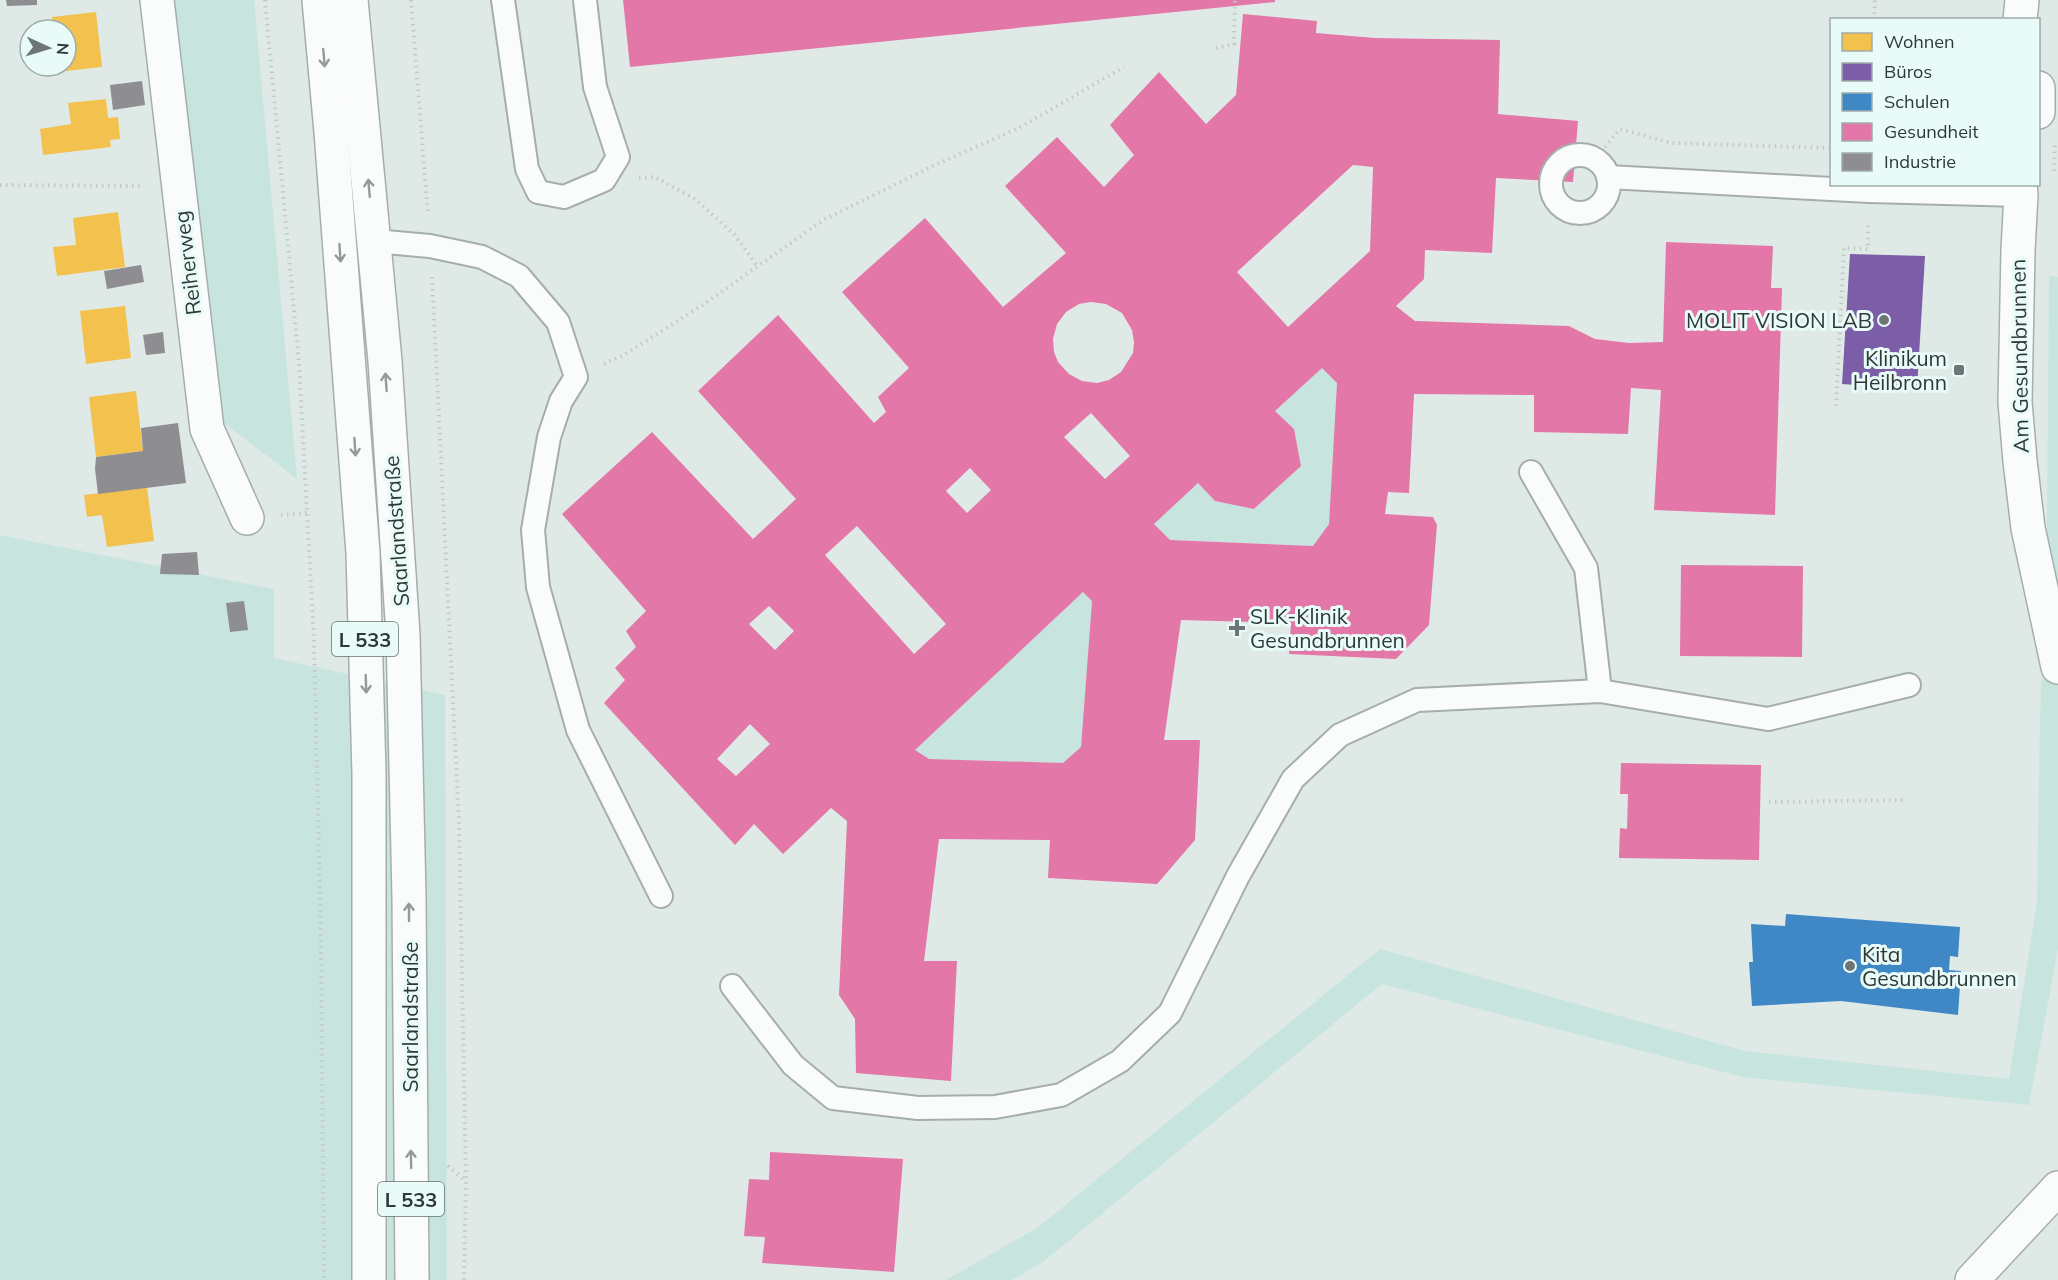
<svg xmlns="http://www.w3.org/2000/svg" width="2058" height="1280" viewBox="0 0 2058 1280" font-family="Mulish,sans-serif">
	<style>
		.green { fill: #c8e4df }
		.homes { fill: #f2c14e }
		.offices { fill: #7b5ea7 }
		.schools { fill: #3f88c5 }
		.health { fill: #e377a8; fill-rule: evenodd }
		.industry { fill: #8d8d92 }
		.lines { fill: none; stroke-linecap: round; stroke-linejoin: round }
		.service-casing { stroke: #a6aeac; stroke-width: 26 }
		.minor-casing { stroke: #a6aeac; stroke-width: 36 }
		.primary-casing { stroke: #a6aeac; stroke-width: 36 }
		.path { stroke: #c5c8c7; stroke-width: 4; stroke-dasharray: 1.5 4.5; stroke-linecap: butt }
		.service { stroke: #fafcfb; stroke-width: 22 }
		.minor { stroke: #fafcfb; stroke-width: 33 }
		.primary { stroke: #fafcfb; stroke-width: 33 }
		.oneway { stroke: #959a98 }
		.poi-dot { fill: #6d7674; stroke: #e8fbf8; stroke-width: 2 }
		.labels { text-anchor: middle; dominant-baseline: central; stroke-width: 6; stroke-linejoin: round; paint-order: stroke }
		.shield { fill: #e8fbf8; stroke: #677270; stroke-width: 1.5 }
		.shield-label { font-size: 20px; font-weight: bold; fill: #303836 }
		.street-label { font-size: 21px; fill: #303836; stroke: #e8fbf8 }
		.poi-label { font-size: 21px; fill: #303836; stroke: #e8fbf8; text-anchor: end }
	</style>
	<rect width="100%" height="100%" fill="#dfeae7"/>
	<g class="green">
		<polygon points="165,0 254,0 297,479 212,414"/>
		<polygon points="2049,276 2058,277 2058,949 2029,1105 1743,1077 1382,984 1043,1262 1012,1280 946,1280 1037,1228 1380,949 1745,1051 2009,1079 2037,902 2040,717 2047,523"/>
		<polygon points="1322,368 1337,383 1329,524 1313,546 1170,540 1154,524 1198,483 1215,501 1255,509 1301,466 1294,429 1275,411"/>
		<polygon points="0,535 274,589 274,658 445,695 447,1280 0,1280"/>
		<polygon points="1083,592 1092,601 1081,747 1063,763 929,759 915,750"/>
	</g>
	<g class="homes">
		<polygon points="96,12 102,67 57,72 57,66 66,66 66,30 53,30 52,17"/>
		<polygon points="106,99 108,118 118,117 120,139 110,140 111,147 43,155 40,129 71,124 68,103"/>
		<polygon points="118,212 125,267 57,276 53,247 76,245 73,218"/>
		<polygon points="125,306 131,358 86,364 80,311"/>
		<polygon points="136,391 143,451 96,457 89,397"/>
		<polygon points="147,487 154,541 107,547 102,515 87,517 84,495"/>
	</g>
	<polygon class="offices" points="1850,254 1925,256 1917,389 1842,384"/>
	<polygon class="schools" points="1786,914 1960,927 1958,957 1950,956 1949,970 1961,971 1958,1015 1841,1001 1752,1006 1749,962 1753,962 1751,924 1785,926"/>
	<g class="health">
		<polygon points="623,0 1275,0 1275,2 630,67"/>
		<path d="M1243,14L1317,21L1316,33L1375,38L1500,40L1498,114L1578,121L1573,182L1496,178L1492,253L1425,250L1424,279L1396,306L1415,321L1569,326L1595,339L1629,343L1663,342L1666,242L1773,246L1771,288H1782L1775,515L1654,510L1661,390L1631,388L1628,434L1534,432V395L1414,394L1409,493L1388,492L1385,514L1433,517L1437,525L1429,625L1396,659L1289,654L1291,623L1181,620L1164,740H1200L1195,840L1157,884L1048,878L1050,840L939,839L924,961H957L951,1081L856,1073L855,1019L839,995L847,821L831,808L783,854L754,824L735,845L604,703L625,680L615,668L636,647L626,631L646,611L562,514L652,432L753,539L796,499L698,391L778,315L874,423L886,412L878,397L909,368L842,292L925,218L1003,307L1066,253L1005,186L1057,137L1104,187L1134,155L1110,125L1159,72L1206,124L1236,95ZM1353,165L1373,167L1370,251L1288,327L1237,272ZM1091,302L1106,304L1122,313L1132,330L1134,342L1133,353L1121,372L1109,380L1097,383L1082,381L1069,374L1058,362L1054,352L1053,339L1057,324L1066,312L1079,304ZM1322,368L1337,383L1329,524L1313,546L1170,540L1154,524L1198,483L1215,501L1254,509L1301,466L1294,429L1275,411ZM1091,413L1130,456L1105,479L1064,437ZM970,468L991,490L967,513L946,491ZM857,526L946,624L914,654L825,555ZM1083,592L1092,601L1081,747L1063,763L929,759L915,750ZM769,606L794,631L775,650L749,624ZM750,724L770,744L736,776L717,759Z"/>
		<polygon points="1681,565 1803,566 1802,657 1680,656"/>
		<polygon points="1621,763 1761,765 1759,860 1619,858 1620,828 1627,829 1628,794 1620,794"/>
		<polygon points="770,1152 903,1159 894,1272 762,1263 765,1237 744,1236 749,1179 769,1180"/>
	</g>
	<g class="industry">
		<polygon points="6,0 37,0 37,5 7,6"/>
		<polygon points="142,81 145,105 113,110 110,85"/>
		<polygon points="141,265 144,282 107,289 104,271"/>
		<polygon points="163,332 165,353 146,355 143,335"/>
		<polygon points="178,423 186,483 98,494 95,469 96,457 143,451 141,428"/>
		<polygon points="197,552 199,575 160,574 162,554"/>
		<polygon points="244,601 248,630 230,632 226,603"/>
	</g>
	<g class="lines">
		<defs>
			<g id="service">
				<polyline points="503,0 527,169 538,192 564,197 604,180 618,157 595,87 585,0"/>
				<circle cx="1580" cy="184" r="29"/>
				<polyline points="1608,177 1869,191 2021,195"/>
				<polyline points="374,241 430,246 482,257 519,276 558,322 576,377 561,401 549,437 533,530 538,587 578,730 661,896"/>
				<polyline points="1531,472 1586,568 1600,691"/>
				<polyline points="732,986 793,1065 833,1098 918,1108 995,1107 1061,1095 1120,1061 1170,1013 1238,876 1293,779 1340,735 1417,700 1600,691 1768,719 1909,685"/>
			</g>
			<g id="minor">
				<polyline points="157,0 207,429 247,518"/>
				<polyline points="2020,20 2022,0"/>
				<polyline points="2038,88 2038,112"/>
				<polyline points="2020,184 2021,195 2018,250 2015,402 2020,461 2028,528 2058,667"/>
				<polyline points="1972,1280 2058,1188"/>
			</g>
			<g id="primary">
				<polyline points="319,0 331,132 363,553 369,774 369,1280"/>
				<polyline points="351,0 385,361 403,635 409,896 412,1280"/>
			</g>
		</defs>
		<use href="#service" class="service-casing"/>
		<use href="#minor" class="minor-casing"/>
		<use href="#primary" class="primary-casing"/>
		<g class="path">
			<polyline points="265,0 299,364 314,640 321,944 324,1280"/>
			<polyline points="411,0 428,215"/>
			<polyline points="1874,20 1875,0"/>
			<polyline points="1216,48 1234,44 1235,0"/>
			<polyline points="1605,147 1620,129 1672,143 1832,148"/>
			<polyline points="2054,171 2055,143"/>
			<polyline points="639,178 655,177 695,199 734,234 758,267"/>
			<polyline points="0,185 143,186"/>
			<polyline points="432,277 459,823 466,1181 464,1280"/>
			<polyline points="604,364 624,355 704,304 825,219 935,165 1019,128 1124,67"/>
			<polyline points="1836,406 1844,248 1868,249 1868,221"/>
			<polyline points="281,515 307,513"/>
			<polyline points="1769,802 1905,800"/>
			<polyline points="448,1166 465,1180"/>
		</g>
		<use href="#service" class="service"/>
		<use href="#minor" class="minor"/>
		<use href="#primary" class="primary"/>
	</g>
	<defs><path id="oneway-shaft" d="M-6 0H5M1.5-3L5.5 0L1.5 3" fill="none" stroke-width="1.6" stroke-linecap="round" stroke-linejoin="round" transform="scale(1.5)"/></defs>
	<g class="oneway">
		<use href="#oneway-shaft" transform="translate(324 58) rotate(85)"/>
		<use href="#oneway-shaft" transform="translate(369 188) rotate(-95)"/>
		<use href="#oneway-shaft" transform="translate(340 253) rotate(86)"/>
		<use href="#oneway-shaft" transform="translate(386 382) rotate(-94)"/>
		<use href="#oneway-shaft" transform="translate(355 447) rotate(86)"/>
		<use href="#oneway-shaft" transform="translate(366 684) rotate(88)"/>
		<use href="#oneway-shaft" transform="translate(409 912) rotate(-90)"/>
		<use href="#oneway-shaft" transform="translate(411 1159) rotate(-91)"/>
	</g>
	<g class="poi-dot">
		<circle cx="1884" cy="320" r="6"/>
		<rect x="1953" y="364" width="12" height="12" rx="3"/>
		<path d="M1234 619h6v6h6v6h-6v6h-6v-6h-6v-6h6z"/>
		<circle cx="1850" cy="966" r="6"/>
	</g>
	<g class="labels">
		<g class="shield">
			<rect x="332" y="622" width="66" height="34" rx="4.5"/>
			<rect x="378" y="1182" width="66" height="34" rx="4.5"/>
		</g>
		<g class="shield-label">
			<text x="365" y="639">L 533</text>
			<text x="411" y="1199">L 533</text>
		</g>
		<g class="street-label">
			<text transform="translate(187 263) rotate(-97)">Reiherweg</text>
			<text transform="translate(2019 356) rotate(-91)">Am Gesundbrunnen</text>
			<text transform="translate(396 531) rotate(-94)">Saarlandstraße</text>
			<text transform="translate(410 1017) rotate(-90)">Saarlandstraße</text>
		</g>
		<g class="poi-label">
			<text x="1872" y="320">MOLIT VISION LAB</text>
			<text x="1947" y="358">Klinikum<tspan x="1947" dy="24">Heilbronn</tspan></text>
			<text x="1250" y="616" text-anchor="start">SLK-Klinik<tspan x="1250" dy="24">Gesundbrunnen</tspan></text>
			<text x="1862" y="954" text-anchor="start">Kita<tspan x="1862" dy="24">Gesundbrunnen</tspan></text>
		</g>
	</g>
	<rect x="1830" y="18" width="210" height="168" fill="#e8fbf8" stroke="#9eadaa" stroke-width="1.5"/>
	<rect x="1842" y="33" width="30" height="18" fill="#f2c14e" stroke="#9eadaa" stroke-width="1.5"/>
	<text x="1884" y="48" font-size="18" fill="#303836">Wohnen</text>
	<rect x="1842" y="63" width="30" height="18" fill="#7b5ea7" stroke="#9eadaa" stroke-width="1.5"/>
	<text x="1884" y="78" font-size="18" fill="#303836">Büros</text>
	<rect x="1842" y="93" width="30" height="18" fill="#3f88c5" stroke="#9eadaa" stroke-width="1.5"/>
	<text x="1884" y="108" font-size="18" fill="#303836">Schulen</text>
	<rect x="1842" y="123" width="30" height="18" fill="#e377a8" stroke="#9eadaa" stroke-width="1.5"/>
	<text x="1884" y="138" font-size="18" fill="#303836">Gesundheit</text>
	<rect x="1842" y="153" width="30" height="18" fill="#8d8d92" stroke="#9eadaa" stroke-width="1.5"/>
	<text x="1884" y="168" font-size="18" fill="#303836">Industrie</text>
	<g transform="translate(48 48) rotate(94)"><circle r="28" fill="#e8fbf8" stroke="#9eadaa" stroke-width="1.5"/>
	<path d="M0-4.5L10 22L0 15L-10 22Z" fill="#6d7674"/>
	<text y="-9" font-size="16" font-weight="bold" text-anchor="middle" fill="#303836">N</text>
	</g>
</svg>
